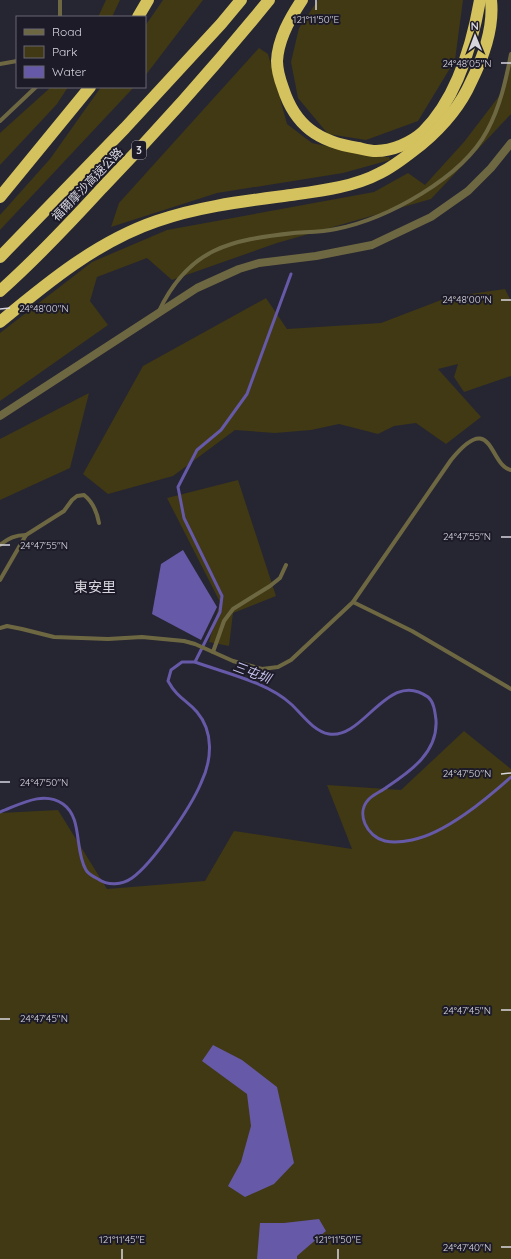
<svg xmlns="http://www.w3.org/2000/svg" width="511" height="1259" viewBox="0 0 511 1259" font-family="Quicksand,'Noto Sans TC',sans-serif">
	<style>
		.green { fill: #403914 }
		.water { fill: #6659a8 }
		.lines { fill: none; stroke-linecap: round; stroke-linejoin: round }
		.stream { stroke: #6659a8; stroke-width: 3 }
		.service { stroke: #6e6842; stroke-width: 4 }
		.tertiary { stroke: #6e6842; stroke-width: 8 }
		.motorway { stroke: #d3c25d; stroke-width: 12 }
		.ticks { fill: none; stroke: #d7d6df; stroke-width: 1.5 }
		.labels { text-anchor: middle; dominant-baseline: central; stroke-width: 4; stroke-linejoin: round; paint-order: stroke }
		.shield { fill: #1d1b28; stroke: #9f9ea8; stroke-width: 1 }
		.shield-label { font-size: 11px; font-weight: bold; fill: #d7d6df }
		.street-label { font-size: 12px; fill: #d7d6df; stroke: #1d1b28 }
		.water-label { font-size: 13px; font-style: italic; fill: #c7c3ef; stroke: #1d1b28 }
		.quarter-label { font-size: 14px; fill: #d7d6df; stroke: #1d1b28 }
		.ticks-label { font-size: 10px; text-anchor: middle; fill: #d7d6df; stroke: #1d1b28; stroke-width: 4; stroke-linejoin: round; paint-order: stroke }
	</style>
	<rect width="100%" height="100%" fill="#262532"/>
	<g class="green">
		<polygon points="106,0 120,0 112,17 98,17"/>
		<polygon points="163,0 203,0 145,76 145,26"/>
		<polygon points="318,0 463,0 455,60 418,121 366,140 328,134 298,98 291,62 299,28"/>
		<polygon points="259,48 268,54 287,124 312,143 378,157 389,157 390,160 343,173 217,193 111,227 119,203"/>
		<polygon points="511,59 511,114 431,199 277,243 172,280 147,258 97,277 90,301 108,325 0,401 0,333 92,262 167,230 374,192 408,173 425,185 464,142 503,91"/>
		<polygon points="51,87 68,87 57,104 0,165 0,133"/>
		<polygon points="101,87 134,87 0,230 0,215 50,159"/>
		<polygon points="505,289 511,301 511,376 464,392 454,377 458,364 438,369 481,417 446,444 416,423 394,426 378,434 339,424 311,430 275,433 235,430 173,476 108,494 83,474 143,366 266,298 287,329 381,323 449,297"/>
		<polygon points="89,393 70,468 0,500 0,439"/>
		<polygon points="238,480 276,596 233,613 229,646 209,642 220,602 167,498"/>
		<polygon points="464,731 511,769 511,1259 0,1259 0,813 58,810 107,889 205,881 234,831 352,849 327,785 401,790"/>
	</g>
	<g class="water">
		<polygon points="183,550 217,607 201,640 152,614 161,564"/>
		<polygon points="213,1045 242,1060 277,1087 294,1163 274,1184 245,1197 228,1186 241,1162 251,1126 247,1094 202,1061"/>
		<polygon points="319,1219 326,1231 297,1256 297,1259 257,1259 260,1223 284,1223"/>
	</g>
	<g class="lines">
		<g class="stream">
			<polyline points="195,662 220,612 222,596 184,518 178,487 197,450 221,430 247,394 291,274"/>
			<path d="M0,812C19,805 43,790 63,804C83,818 74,850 86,870C88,874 94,877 98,879C108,886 122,885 132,878C153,863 191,807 201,783C212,760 214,732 197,712C186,699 178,699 168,681L171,670L182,662H195C225,673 267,682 291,704C302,714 313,731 329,734C364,740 388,668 428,697C434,702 435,712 436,720C438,752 411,771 387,787C382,791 374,794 369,799C355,813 367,837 385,841C393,843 403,842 412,840C446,833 485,800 511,777"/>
		</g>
		<g class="service">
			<polyline points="60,0 60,17"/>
			<polyline points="0,64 17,61"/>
			<polyline points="0,121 36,87"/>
			<path d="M159,311C189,248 230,240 294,233C308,232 323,232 336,229C387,219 462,178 487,131C500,107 506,80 511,54"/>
			<path d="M0,545C9,538 15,535 26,535"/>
			<path d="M0,580L26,535L64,511L72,500L77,496L84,495C93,502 97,512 99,523"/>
			<polyline points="353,602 412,631 511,689"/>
			<path d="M0,628L7,626L22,629L54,637L108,639L142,637L184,641L195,644L233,661L262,669L278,667L291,660L353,602L451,460C493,408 489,466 511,470"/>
			<polyline points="213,652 224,621 233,609 270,586 280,578 286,565"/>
		</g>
		<polyline class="tertiary" points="0,416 197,288 239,269 259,263 316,256 372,245 431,217 468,191 491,168 511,143"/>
		<g class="motorway">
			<path d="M302,0C290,18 278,39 277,61C277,69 280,80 283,88C295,126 319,142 358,148C363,149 370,151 376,151C392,151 411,143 423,132C457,98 472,46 480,0"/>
			<polyline points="138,17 148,0"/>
			<polyline points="0,197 90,87"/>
			<polyline points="0,257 125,128 221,24 241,0"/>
			<path d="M0,291C36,259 69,224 102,188C160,128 216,65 269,0"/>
			<path d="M0,322C48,282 98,241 157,221C200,206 246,201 291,195C320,191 354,187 380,173C395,166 409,154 422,144C442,127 460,107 471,82C483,58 494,27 491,0"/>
		</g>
	</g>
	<path class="ticks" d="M316,0V10M501,63H511M501,300H511M0,309L10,308M501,537H511M0,545H10M501,774L511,773M0,782H10M501,1010H511M0,1019H10M501,1247H511M122,1249V1259M338,1249V1259"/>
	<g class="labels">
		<rect class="shield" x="132" y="141" width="14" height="18" rx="3"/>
		<g class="shield-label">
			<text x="139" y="150">3</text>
		</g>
		<g class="street-label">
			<text transform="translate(87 184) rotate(-46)">福爾摩沙高速公路</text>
		</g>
		<g class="water-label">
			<text transform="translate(252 672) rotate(20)">三屯圳</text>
		</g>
		<g class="quarter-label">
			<text x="95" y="587">東安里</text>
		</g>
	</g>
	<g class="ticks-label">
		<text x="316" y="23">121°11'50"E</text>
		<text x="467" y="67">24°48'05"N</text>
		<text x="467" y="303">24°48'00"N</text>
		<text x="44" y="312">24°48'00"N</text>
		<text x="467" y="540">24°47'55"N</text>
		<text x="44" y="549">24°47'55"N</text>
		<text x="467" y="777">24°47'50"N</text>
		<text x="44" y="786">24°47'50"N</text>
		<text x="467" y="1014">24°47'45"N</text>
		<text x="44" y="1022">24°47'45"N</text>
		<text x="122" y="1243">121°11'45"E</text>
		<text x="338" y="1243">121°11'50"E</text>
		<text x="467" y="1251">24°47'40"N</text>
	</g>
	<rect x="16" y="16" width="130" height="72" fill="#1d1b28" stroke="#676671"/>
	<rect x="24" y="29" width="20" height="6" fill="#6e6842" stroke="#676671"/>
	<text x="52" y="36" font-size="12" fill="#d7d6df">Road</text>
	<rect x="24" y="46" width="20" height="12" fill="#403914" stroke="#676671"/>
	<text x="52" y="56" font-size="12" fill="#d7d6df">Park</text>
	<rect x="24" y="66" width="20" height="12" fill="#6659a8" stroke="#676671"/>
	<text x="52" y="76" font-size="12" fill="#d7d6df">Water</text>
	<g transform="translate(475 36) rotate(359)" stroke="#1d1b28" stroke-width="3" paint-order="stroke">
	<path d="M0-3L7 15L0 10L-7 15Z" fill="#d7d6df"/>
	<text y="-6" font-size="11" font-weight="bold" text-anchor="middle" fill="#d7d6df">N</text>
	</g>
</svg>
